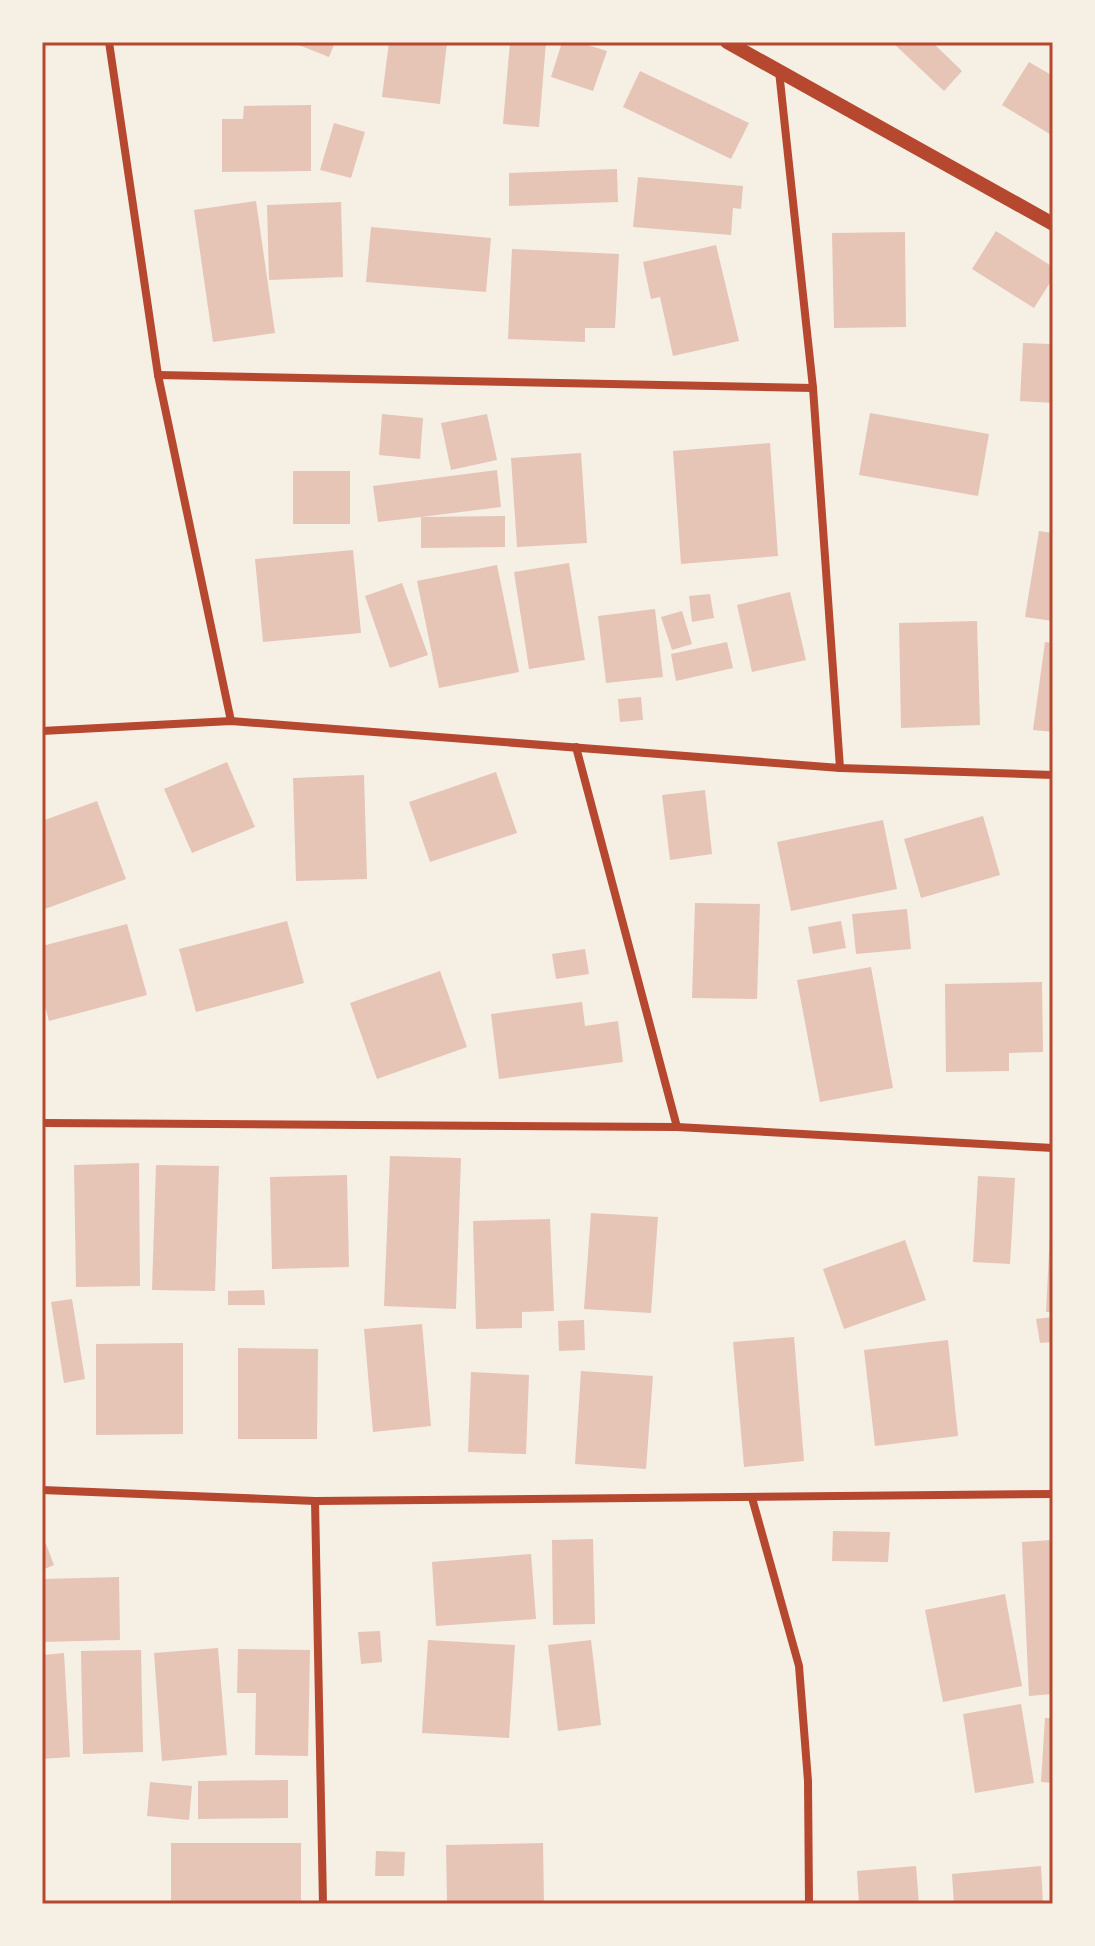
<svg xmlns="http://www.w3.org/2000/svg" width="1095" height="1946" viewBox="0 0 1095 1946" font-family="'Exo 2',sans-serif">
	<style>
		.building { fill: #e6c5b7 }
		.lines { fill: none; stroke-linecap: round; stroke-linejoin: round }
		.minor { stroke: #b5482f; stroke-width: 8 }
		.tertiary { stroke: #b5482f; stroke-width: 14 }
		.neatline { fill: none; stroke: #b5482f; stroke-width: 3 }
	</style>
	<rect width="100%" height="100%" fill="#f6efe4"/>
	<g class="building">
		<polygon points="291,42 335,42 329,57"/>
		<polygon points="389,42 447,42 440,104 382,97"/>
		<polygon points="510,42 546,42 539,127 503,124"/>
		<polygon points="562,42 578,42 607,51 593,91 551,77"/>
		<polygon points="892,42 932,42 962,71 944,91"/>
		<polygon points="1029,62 1053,76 1053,136 1002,105"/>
		<polygon points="640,71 749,123 731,159 623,107"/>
		<polygon points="311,105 311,171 222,172 222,119 243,119 244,106"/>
		<polygon points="334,123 365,132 351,178 320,170"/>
		<polygon points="617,169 618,202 509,206 509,173"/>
		<polygon points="638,177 743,186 741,209 733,208 731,235 633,227"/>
		<polygon points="256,201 275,333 213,342 194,210"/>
		<polygon points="341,202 343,277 269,280 267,205"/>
		<polygon points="371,227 491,238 486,292 366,282"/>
		<polygon points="996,231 1053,267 1053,278 1034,308 972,269"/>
		<polygon points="905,232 906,327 834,328 832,233"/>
		<polygon points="716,245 739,341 673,356 660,297 651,299 643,262"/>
		<polygon points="512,249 619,254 615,328 585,328 585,342 508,339"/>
		<polygon points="1023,343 1053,344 1053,403 1020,401"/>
		<polygon points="870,413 989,434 978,496 859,475"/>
		<polygon points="382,414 423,418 420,459 379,455"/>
		<polygon points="487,414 497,460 451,470 441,423"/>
		<polygon points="770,443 778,556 681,564 673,451"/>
		<polygon points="581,453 587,543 517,547 511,458"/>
		<polygon points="497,470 501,507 421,517 505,516 505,547 421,548 421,517 378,522 373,486"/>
		<rect x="293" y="471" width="57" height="53"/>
		<polygon points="1039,531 1053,533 1053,621 1025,617"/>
		<polygon points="353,550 361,633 263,642 255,559"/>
		<polygon points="569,563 585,660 529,669 514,572"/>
		<polygon points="497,565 519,672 439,688 417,581"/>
		<polygon points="402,583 428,655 390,668 365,596"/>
		<polygon points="790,592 806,660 752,672 737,605"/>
		<polygon points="710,594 714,618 692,622 689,596"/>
		<polygon points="655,609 663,677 606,683 598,616"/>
		<polygon points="682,611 692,644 672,650 661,617"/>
		<polygon points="977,621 980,725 901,728 899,623"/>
		<polygon points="727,642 733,668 676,681 671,654"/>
		<polygon points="1045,642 1053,643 1053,732 1033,730"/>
		<polygon points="641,697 643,720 620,722 618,699"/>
		<polygon points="227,762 255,827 192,853 164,789"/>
		<polygon points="496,772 517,833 430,862 409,802"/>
		<polygon points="364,775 367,879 296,881 293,778"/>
		<polygon points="705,790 712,854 670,860 662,795"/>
		<polygon points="97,801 126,879 45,909 42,900 42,821"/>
		<polygon points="983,816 1000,875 921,898 904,839"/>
		<polygon points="883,820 897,889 791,911 777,842"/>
		<polygon points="695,903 760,904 757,999 692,998"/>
		<polygon points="907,909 911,949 856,954 852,914"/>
		<polygon points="287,921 304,983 196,1012 179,949"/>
		<polygon points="841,921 846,948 813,954 808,927"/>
		<polygon points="127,924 147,995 49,1021 42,996 42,946"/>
		<polygon points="585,949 589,974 556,979 552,954"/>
		<polygon points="871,967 893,1088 820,1102 797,980"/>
		<polygon points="440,971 467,1047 377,1079 350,1003"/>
		<polygon points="1042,982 1043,1052 1009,1053 1009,1071 946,1072 945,984"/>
		<polygon points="582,1002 585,1026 618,1021 623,1062 499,1079 491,1014"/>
		<polygon points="390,1156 461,1158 456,1309 384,1306"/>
		<polygon points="139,1163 140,1286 76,1287 74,1165"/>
		<polygon points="156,1165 219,1166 215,1291 152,1290"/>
		<polygon points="347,1175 349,1267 272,1269 270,1177"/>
		<polygon points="978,1176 1015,1178 1010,1264 973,1262"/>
		<polygon points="591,1213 658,1217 651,1313 584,1309"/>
		<polygon points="1051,1214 1053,1214 1053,1312 1046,1312"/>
		<polygon points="550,1219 554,1311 522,1312 522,1328 476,1329 473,1221"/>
		<polygon points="905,1240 926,1300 844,1329 823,1269"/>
		<polygon points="264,1290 265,1305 228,1305 228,1291"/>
		<polygon points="72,1299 85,1379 64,1383 51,1302"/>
		<polygon points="1053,1317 1053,1342 1040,1343 1036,1319"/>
		<polygon points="584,1320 585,1350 559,1351 558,1321"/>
		<polygon points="422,1324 431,1426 373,1432 364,1329"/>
		<polygon points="794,1337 804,1461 744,1467 733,1342"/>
		<polygon points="948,1340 958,1436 875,1446 864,1350"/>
		<polygon points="183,1343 183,1434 96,1435 96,1344"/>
		<polygon points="238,1348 318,1349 317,1439 238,1439"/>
		<polygon points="581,1371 653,1376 646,1469 575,1464"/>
		<polygon points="471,1372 529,1375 526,1454 468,1452"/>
		<polygon points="833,1531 890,1532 888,1562 832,1561"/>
		<polygon points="593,1539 595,1624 553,1625 552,1540"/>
		<polygon points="1053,1540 1053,1694 1029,1696 1022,1542"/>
		<polygon points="46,1544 54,1565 42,1570 42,1545"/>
		<polygon points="531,1554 536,1619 436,1626 432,1562"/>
		<polygon points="119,1577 120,1640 42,1642 42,1579"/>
		<polygon points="1005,1594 1022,1686 943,1702 925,1610"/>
		<polygon points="380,1631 382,1662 361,1664 358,1632"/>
		<polygon points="428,1640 515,1645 509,1738 422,1733"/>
		<polygon points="591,1640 601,1725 558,1731 548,1645"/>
		<polygon points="218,1648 227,1755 162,1761 154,1653"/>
		<polygon points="238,1649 310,1650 308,1756 255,1755 256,1693 237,1693"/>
		<polygon points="141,1650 143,1752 83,1754 81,1651"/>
		<polygon points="64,1653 70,1757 42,1759 42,1655"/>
		<polygon points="1021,1704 1034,1783 975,1793 963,1714"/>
		<polygon points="1045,1718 1053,1718 1053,1783 1041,1782"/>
		<polygon points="288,1780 288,1818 198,1819 198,1781"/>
		<polygon points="150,1782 192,1786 189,1820 147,1816"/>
		<rect x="171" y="1843" width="130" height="61"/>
		<polygon points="543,1843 544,1904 447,1904 446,1845"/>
		<polygon points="376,1851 405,1852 404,1876 375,1876"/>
		<polygon points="916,1866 919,1904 859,1904 857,1871"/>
		<polygon points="1041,1866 1043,1904 954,1904 952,1874"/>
	</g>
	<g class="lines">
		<g class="minor">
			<polyline points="109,42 158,375 231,721"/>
			<polyline points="779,71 813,388 840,768"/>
			<polyline points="158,375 813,388"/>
			<polyline points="42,731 231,721 840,768 1053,775"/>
			<polyline points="576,747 677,1127"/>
			<polyline points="42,1123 677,1127 1053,1148"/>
			<polyline points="42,1490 315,1501 1053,1494"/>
			<polyline points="752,1498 799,1666 808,1781 809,1904"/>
			<polyline points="315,1501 323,1904"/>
		</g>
		<polyline class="tertiary" points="727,42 1053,224"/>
	</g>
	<rect width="1095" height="1946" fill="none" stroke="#f6efe4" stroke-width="88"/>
	<rect x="44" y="44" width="1007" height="1858" class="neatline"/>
</svg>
